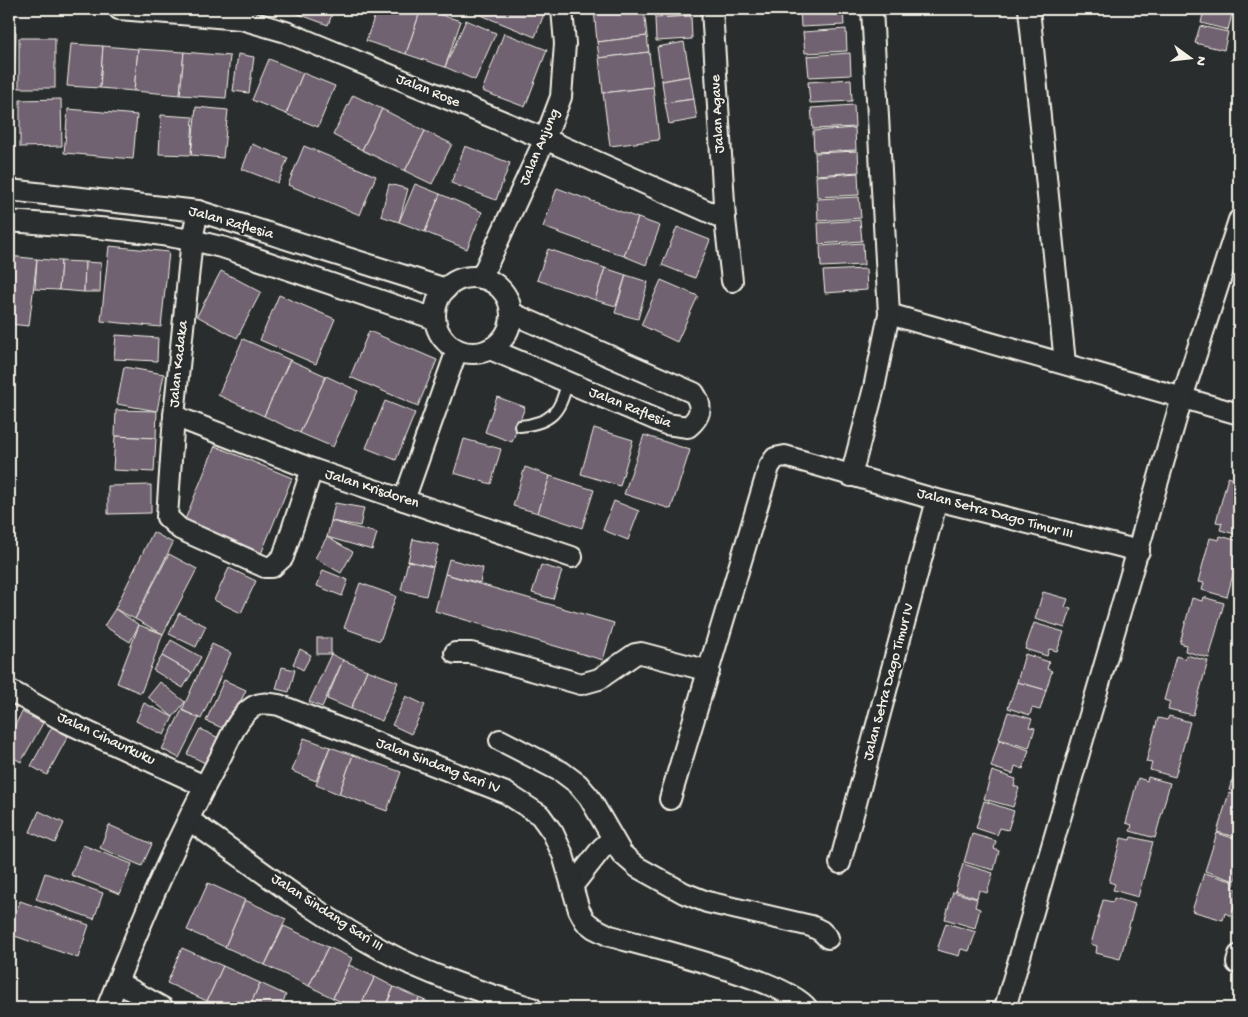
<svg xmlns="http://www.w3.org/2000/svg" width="1248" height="1017" viewBox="0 0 1248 1017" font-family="'Gochi Hand',sans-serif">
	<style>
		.building { fill: #6f6271; stroke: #f4f1e8 }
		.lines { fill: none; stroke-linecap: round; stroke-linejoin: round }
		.service-casing { stroke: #f4f1e8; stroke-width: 14 }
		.minor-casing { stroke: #f4f1e8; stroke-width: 24 }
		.service { stroke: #2a2d2e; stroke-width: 10 }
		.minor { stroke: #2a2d2e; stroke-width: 20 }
		.labels { text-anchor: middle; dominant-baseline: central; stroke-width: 4.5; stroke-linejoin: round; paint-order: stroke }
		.street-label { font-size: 15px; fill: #f4f1e8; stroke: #2a2d2e }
	</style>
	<rect width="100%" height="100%" fill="#2a2d2e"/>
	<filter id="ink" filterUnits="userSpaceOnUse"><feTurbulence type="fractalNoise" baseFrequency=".02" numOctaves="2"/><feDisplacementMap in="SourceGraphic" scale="10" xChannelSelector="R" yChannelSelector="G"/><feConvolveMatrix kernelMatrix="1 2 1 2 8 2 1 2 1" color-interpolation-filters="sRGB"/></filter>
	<g filter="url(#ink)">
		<g class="building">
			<polygon points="285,9 334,9 328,25"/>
			<polygon points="377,9 421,9 406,54 366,41"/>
			<polygon points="421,9 461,21 445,67 406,54"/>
			<polygon points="466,9 546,9 535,37"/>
			<polygon points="594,9 644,9 647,36 597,42"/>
			<polygon points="654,9 691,9 691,16 655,18"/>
			<polygon points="800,9 843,9 844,25 801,27"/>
			<polygon points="1204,9 1233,10 1228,30 1201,23"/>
			<polygon points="691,16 692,39 656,41 655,18"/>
			<polygon points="466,20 496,33 475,80 445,67"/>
			<polygon points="1200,26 1228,32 1224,50 1195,43"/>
			<polygon points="846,29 847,51 805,53 803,32"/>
			<polygon points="9,32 16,32 14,84 9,84"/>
			<polygon points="504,33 547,50 525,107 482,91"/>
			<polygon points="647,36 649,52 599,58 597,42"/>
			<rect x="19" y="38" width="36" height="50"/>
			<polygon points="684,42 690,76 662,81 657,47"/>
			<polygon points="71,44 103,46 100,88 67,86"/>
			<polygon points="103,46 138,49 134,91 100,88"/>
			<polygon points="138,49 184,52 180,95 134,91"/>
			<polygon points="184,52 230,56 226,98 180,95"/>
			<polygon points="649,52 653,87 603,93 599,58"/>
			<polygon points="850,53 851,75 809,77 807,56"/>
			<polygon points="238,54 254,57 249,93 233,91"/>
			<polygon points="269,59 303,73 286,114 252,100"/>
			<polygon points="303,73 335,86 318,127 286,114"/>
			<polygon points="690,76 694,99 665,103 662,81"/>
			<polygon points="851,79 852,101 810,103 808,82"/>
			<polygon points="653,87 659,140 610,146 603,93"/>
			<polygon points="353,95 382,109 362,150 333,135"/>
			<polygon points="61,99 62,146 20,147 20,100"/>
			<polygon points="694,99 697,119 669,124 665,103"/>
			<polygon points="854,105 855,127 813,129 811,108"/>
			<polygon points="9,106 13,106 11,146 9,146"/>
			<polygon points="196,107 228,110 223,158 191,155"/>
			<polygon points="68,109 137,115 133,159 64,153"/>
			<polygon points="382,109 425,131 405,171 362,150"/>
			<polygon points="161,115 193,117 191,155 159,154"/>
			<polygon points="855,128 856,150 814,152 813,131"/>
			<polygon points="425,131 452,144 432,184 405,171"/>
			<polygon points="252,144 288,158 278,183 242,169"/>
			<polygon points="304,146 376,176 360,215 288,185"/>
			<polygon points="465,146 510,163 496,200 451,183"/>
			<polygon points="858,151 859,172 816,175 815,153"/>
			<polygon points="858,173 859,195 817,197 816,176"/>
			<polygon points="389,184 408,189 399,222 381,216"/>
			<polygon points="415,184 440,194 425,232 399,222"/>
			<polygon points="557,188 638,218 624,256 543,227"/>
			<polygon points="440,194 482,212 467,249 425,232"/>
			<polygon points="859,197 861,218 818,221 817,199"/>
			<polygon points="638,218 660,226 646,265 624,256"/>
			<polygon points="860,220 862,241 819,244 818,223"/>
			<polygon points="677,227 710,240 695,278 662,265"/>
			<polygon points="863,243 864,265 821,267 820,246"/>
			<polygon points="109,246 169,252 161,327 101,321"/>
			<polygon points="548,249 605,268 595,300 537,280"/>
			<polygon points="9,256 37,259 29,326 9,324"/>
			<polygon points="37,259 61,261 59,290 35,289"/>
			<polygon points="61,261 85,262 84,292 59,290"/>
			<polygon points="85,262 101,263 100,292 84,292"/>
			<polygon points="605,268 626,275 616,306 595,300"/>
			<polygon points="866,269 867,290 825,293 823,271"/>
			<polygon points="221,271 261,292 237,338 197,316"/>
			<polygon points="626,275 648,282 638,319 615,313"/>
			<polygon points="661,280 698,296 677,342 641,325"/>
			<polygon points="279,295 335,319 316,364 260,340"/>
			<polygon points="369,331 437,360 418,406 350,377"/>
			<polygon points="116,335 158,338 157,361 114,359"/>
			<polygon points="243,339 290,360 264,416 218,395"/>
			<polygon points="290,360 326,376 300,433 264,416"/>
			<polygon points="124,367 164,374 157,411 117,404"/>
			<polygon points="326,376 358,391 333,447 300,433"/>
			<polygon points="497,397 525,407 512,442 485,432"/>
			<polygon points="385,401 415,413 396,460 366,448"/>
			<polygon points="116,410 157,411 156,438 115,436"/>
			<polygon points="594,428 633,440 620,486 581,474"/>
			<polygon points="644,435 690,450 671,509 624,494"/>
			<polygon points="115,436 156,438 154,472 113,470"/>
			<polygon points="464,439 501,449 491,484 454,473"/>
			<polygon points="215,446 292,478 259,559 182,527"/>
			<polygon points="525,467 550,476 538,513 513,506"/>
			<polygon points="550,476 594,490 582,528 538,513"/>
			<polygon points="1238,476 1239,476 1239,535 1220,530 1222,523 1216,522 1228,477 1237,480"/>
			<polygon points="151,485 151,513 108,514 108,486"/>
			<polygon points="614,501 639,511 628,540 603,530"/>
			<polygon points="335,503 364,508 360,526 331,521"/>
			<polygon points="331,521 377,533 372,550 327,537"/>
			<polygon points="153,532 173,543 135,619 115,609"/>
			<polygon points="1220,536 1239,541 1239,552 1227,597 1202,590 1204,583 1198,582 1210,538 1219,540"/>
			<polygon points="327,537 353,552 341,573 315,558"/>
			<polygon points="413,539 439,545 433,567 408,561"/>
			<polygon points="169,554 197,569 163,634 135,619"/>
			<polygon points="449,559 483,568 480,583 445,574"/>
			<polygon points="408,561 433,567 426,596 401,590"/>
			<polygon points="541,565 562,571 553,599 532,593"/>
			<polygon points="229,568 256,581 241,613 214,600"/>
			<polygon points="323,570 348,580 342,596 317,586"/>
			<polygon points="445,574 614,623 603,660 435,611"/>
			<polygon points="360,583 396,596 380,641 344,628"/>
			<polygon points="1043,592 1068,599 1065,607 1071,609 1065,628 1035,619"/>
			<polygon points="1203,597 1224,603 1209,658 1185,651 1186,645 1180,643 1192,598 1202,601"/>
			<polygon points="115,609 139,625 130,642 104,626"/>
			<polygon points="179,613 206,626 196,647 169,634"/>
			<polygon points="1034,623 1064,632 1057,651 1049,649 1047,656 1025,649"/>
			<polygon points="139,625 163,634 141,693 117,683"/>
			<rect x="317" y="638" width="14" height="16"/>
			<polygon points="171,640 201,657 192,673 162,656"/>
			<polygon points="212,644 231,653 201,719 182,710"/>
			<polygon points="300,649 311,655 303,670 293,664"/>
			<polygon points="331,654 343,660 322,707 309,702"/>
			<polygon points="1025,654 1049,662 1047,669 1052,671 1046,690 1017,682"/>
			<polygon points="1186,655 1208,661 1193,715 1168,709 1170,702 1164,700 1176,656 1185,659"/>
			<polygon points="162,656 192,673 183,688 153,670"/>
			<polygon points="343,660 367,670 351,709 327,699"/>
			<polygon points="282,667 295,670 289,692 276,689"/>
			<polygon points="367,670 398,682 382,721 351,709"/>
			<polygon points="224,680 246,690 227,730 206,721"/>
			<polygon points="160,682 185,702 173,717 148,697"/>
			<polygon points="1017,682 1046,690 1040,710 1032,708 1030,715 1008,708"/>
			<polygon points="406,696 425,705 411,734 392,725"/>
			<polygon points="144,703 173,717 164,735 136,721"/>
			<polygon points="182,710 199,718 179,758 162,749"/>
			<polygon points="22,712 43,723 21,762 9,755 9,736"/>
			<polygon points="1008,712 1032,719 1029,727 1035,728 1029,748 999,739"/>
			<polygon points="1169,716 1190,722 1175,777 1150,770 1152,763 1146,762 1158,718 1167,720"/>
			<polygon points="52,727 68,736 47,775 31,766"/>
			<polygon points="200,729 223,740 211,766 187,754"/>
			<polygon points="304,738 330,747 316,781 292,771"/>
			<polygon points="999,740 1029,750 1023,769 1015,766 1013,774 991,767"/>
			<polygon points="330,747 353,755 339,794 316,785"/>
			<polygon points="353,755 401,772 387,811 339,794"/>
			<polygon points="1239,758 1239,793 1229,790"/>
			<polygon points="992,771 1016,779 1014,786 1019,788 1013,807 984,799"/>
			<polygon points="1148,777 1170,783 1155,838 1130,831 1132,825 1126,823 1138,778 1147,781"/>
			<polygon points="1229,793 1239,796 1239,838 1217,832"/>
			<polygon points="984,801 1014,811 1008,830 1000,828 997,835 976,828"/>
			<polygon points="39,811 64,823 55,843 30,832"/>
			<polygon points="109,825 152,844 142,866 100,848"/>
			<polygon points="1217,833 1239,840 1239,875 1238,874 1235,881 1205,871"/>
			<polygon points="972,834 996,841 994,849 999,851 994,870 964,862"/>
			<polygon points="1131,837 1153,842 1138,897 1113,890 1115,884 1109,882 1121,838 1130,840"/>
			<polygon points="83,845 132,864 120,894 71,875"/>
			<polygon points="963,864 993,873 987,893 979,890 977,898 955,891"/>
			<polygon points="45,873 103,893 94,919 36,899"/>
			<polygon points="1204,873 1235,882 1233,888 1239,890 1231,916 1225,913 1223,920 1192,911"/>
			<polygon points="208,883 245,900 225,947 187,930"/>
			<polygon points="953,892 977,899 975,907 980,909 975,928 945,919"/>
			<polygon points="1114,898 1135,904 1120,959 1096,953 1097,946 1091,944 1103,900 1113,902"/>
			<polygon points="245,900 286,919 265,965 225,947"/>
			<polygon points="20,901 89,925 78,958 9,934"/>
			<polygon points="946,923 976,932 969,951 961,949 959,956 937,950"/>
			<polygon points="284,926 328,947 309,986 265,965"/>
			<polygon points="328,947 352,958 333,998 309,986"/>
			<polygon points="182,948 223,966 207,1001 167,983"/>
			<polygon points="349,965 375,977 359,1008 355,1008 333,998"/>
			<polygon points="223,966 260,983 249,1008 223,1008 207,1001"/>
			<polygon points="375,977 394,987 384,1008 359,1008"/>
			<polygon points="260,983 286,995 280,1008 249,1008"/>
			<polygon points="394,987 419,998 415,1008 385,1008"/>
			<polygon points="419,998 439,1007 438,1008 415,1008"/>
		</g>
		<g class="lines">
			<defs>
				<path id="service" d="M520,426C551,423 561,412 567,382"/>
				<g id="minor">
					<polyline points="119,9 241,19 286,32 545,139 725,219"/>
					<polyline points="712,9 725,219 732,281"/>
					<polyline points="1029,9 1065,363"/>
					<polyline points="9,190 198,211 446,289"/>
					<polyline points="198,211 192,239 174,416 167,517 180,529 265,567 272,567 283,557 312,469"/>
					<path d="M9,221C81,227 154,229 225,248L435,319"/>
					<circle cx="473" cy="315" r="38"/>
					<polyline points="481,278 545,139 561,97 565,44 562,9"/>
					<polyline points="889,314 1239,414"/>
					<path d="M490,349L666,424L688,427C700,417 704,408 694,393L511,313"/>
					<polyline points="174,416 312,469 572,557"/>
					<polyline points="851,476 874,388 889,314 872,9"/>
					<polyline points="404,500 457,350"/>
					<polyline points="455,653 471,653 581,684 599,679 635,654 641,653 709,671"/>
					<polyline points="9,690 66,722 204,786"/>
					<polyline points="500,740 562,772 578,784 589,797 622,854 637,867 684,893 707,902 811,926 821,931 828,938"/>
					<polyline points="670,799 769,467 775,458 785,456 937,500 1139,551"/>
					<path d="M189,820C253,864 315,914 384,951C430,976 482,992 532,1008"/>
					<polyline points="840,863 937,500"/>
					<polyline points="573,885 602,848 612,839"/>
					<polyline points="1237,963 1239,955"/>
					<polyline points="117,982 163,1008"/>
					<path d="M107,1008C140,923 176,838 220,758C228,743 236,720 250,709C258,702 268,703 279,705L506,793L540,815L553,833L563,855L579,910L585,921L594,928L610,936C650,947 786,980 807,1008"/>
					<polyline points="1005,1008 1182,398 1239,220"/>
				</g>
			</defs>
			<use href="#service" class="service-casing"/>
			<use href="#minor" class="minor-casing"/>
			<use href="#service" class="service"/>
			<use href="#minor" class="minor"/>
		</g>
	</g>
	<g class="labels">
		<g class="street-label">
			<text transform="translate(428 91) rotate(22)">Jalan Rose</text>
			<text transform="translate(718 114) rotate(-93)">Jalan Agave</text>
			<text transform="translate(540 147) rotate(-67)">Jalan Anjung</text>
			<text transform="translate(231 223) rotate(16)">Jalan Raflesia</text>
			<text transform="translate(179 364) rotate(-84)">Jalan Kadaka</text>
			<text transform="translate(630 408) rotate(22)">Jalan Raflesia</text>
			<text transform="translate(372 489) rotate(18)">Jalan Krisdoren</text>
			<text transform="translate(995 514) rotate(15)">Jalan Setra Dago Timur III</text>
			<text transform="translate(889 682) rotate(-75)">Jalan Setra Dago Timur IV</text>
			<text transform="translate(106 739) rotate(25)">Jalan Cihaurkuku</text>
			<text transform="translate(438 766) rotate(21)">Jalan Sindang Sari IV</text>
			<text transform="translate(327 913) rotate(33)">Jalan Sindang Sari III</text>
		</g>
	</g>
	<rect width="1248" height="1017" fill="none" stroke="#2a2d2e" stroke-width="30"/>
	<rect x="15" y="15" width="1218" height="987" fill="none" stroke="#f4f1e8" stroke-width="2" filter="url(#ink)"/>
	<g transform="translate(1190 58) rotate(105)" stroke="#2a2d2e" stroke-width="4" paint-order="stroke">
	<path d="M0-4L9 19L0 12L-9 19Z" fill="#f4f1e8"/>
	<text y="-8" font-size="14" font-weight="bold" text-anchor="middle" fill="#f4f1e8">N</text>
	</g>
</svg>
